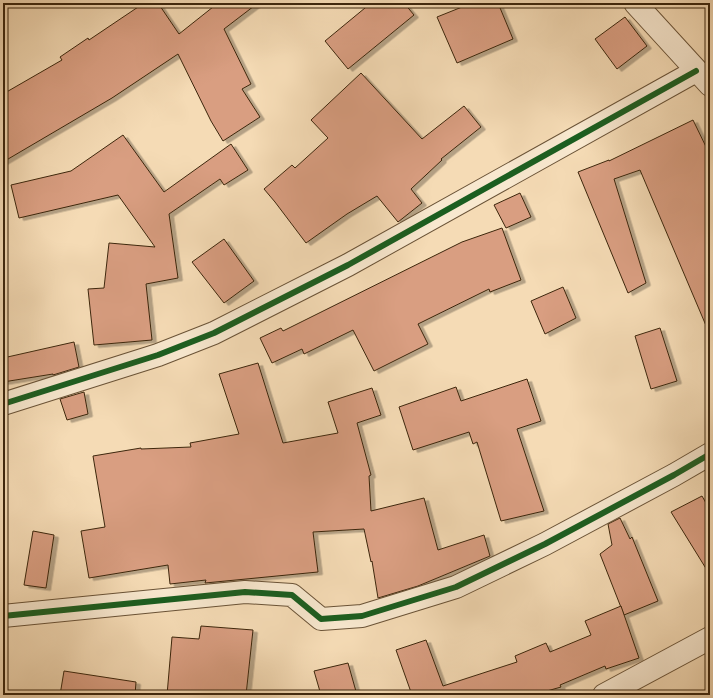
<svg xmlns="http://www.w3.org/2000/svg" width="713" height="698" viewBox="0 0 713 698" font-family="'IM FELL Great Primer',serif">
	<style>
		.building { fill: #d99e81; stroke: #3c260d; filter: url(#shadow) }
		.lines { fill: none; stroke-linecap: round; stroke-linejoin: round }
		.minor-casing { stroke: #6a5337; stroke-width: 24 }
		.minor { stroke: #f8e8cf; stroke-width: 22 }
		.cycleway-casing { stroke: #f8e8cf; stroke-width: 8 }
		.cycleway { stroke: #1b5e20; stroke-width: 6 }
	</style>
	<defs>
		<filter id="shadow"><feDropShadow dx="4.5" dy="2.5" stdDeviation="0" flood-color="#0004"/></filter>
	</defs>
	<rect width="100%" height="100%" fill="#f5dbb5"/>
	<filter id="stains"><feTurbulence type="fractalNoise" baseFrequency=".005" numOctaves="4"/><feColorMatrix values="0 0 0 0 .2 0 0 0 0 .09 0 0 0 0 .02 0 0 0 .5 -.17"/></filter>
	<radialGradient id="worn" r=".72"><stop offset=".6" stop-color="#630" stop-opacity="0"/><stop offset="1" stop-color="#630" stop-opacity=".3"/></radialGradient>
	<g class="building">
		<polygon points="144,3 158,3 179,34 218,3 258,3 224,29 251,84 242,89 260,117 223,141 211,121 178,54 112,98 3,162 3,94 62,60 60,57 88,38 89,40"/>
		<polygon points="371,3 404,3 414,15 348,69 325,41"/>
		<polygon points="472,3 498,3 513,39 457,63 437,17"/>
		<polygon points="625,17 647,46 617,69 595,39"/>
		<polygon points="361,73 422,139 464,106 481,127 441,159 442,160 411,189 422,203 398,222 377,196 347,214 306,243 275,202 264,189 292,165 295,168 328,138 311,120"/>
		<polygon points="693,120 710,155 710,335 640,170 614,179 646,283 628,293 578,172 609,160 609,161"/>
		<polygon points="123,135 164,192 231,144 248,170 224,185 220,179 169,214 178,278 146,284 152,340 94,345 88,289 104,288 109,243 155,247 118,195 19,218 11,185 71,171"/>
		<polygon points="520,193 531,217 506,228 494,205"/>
		<polygon points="502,228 521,280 490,292 489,289 418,324 428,344 374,371 353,330 304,354 302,349 272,363 260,338 281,328 283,331 462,242"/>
		<polygon points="224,239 254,281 224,303 192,262"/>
		<polygon points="563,287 576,318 545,334 531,301"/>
		<polygon points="660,328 677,381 651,389 635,336"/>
		<polygon points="74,342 79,367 53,375 53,374 3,382 3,358"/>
		<polygon points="258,363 283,443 338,433 328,402 372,388 381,415 357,423 371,475 369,476 371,511 424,498 438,550 484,535 490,556 418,586 378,598 372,561 371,562 364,529 313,532 318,572 205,583 206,580 170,584 168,565 89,578 81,531 105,527 93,456 141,448 141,449 191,447 190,443 239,434 219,374"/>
		<polygon points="527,379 541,421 517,429 544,511 501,521 477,442 473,444 469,432 413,450 399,407 456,387 461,401"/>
		<polygon points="84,392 88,414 67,420 60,399"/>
		<polygon points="702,496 710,510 710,575 671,512"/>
		<polygon points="620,518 630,539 632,537 658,601 624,615 600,554 612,545 608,524"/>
		<polygon points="33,531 54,535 46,588 24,585"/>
		<polygon points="621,606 639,658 606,669 605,666 560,685 561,687 533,695 412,695 396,650 426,640 443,686 517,662 515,656 546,643 550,652 591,635 585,621"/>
		<polygon points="201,626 253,630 246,695 167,695 172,637 199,639"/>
		<polygon points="348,663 357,695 321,695 314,671"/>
		<polygon points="64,671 136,682 135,695 60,695"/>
	</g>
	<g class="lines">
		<defs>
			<g id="minor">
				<polyline points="635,3 710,85"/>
				<polyline points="3,404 158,355 214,333 348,265 696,71"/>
				<polyline points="3,616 245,592 292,595 321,619 362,616 456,587 545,544 674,475 710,454"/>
				<polyline points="604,695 710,638"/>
			</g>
		</defs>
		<use href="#minor" class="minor-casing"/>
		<use href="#minor" class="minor"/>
		<defs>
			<g id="cycleway">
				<polyline points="3,404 158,355 214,333 348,265 696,71"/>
				<polyline points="3,616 245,592 292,595 321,619 362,616 456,587 545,544 674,475 710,454"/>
			</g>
		</defs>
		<use href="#cycleway" class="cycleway-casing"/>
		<use href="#cycleway" class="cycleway"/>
	</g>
	<rect width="713" height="698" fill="none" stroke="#f5dbb5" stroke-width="16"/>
	<rect x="4" y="4" width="705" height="690" fill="none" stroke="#3c260d" stroke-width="2"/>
	<rect x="8" y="8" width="697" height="682" fill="none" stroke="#3c260d"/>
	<rect width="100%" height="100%" filter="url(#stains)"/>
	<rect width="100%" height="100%" fill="url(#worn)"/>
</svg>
